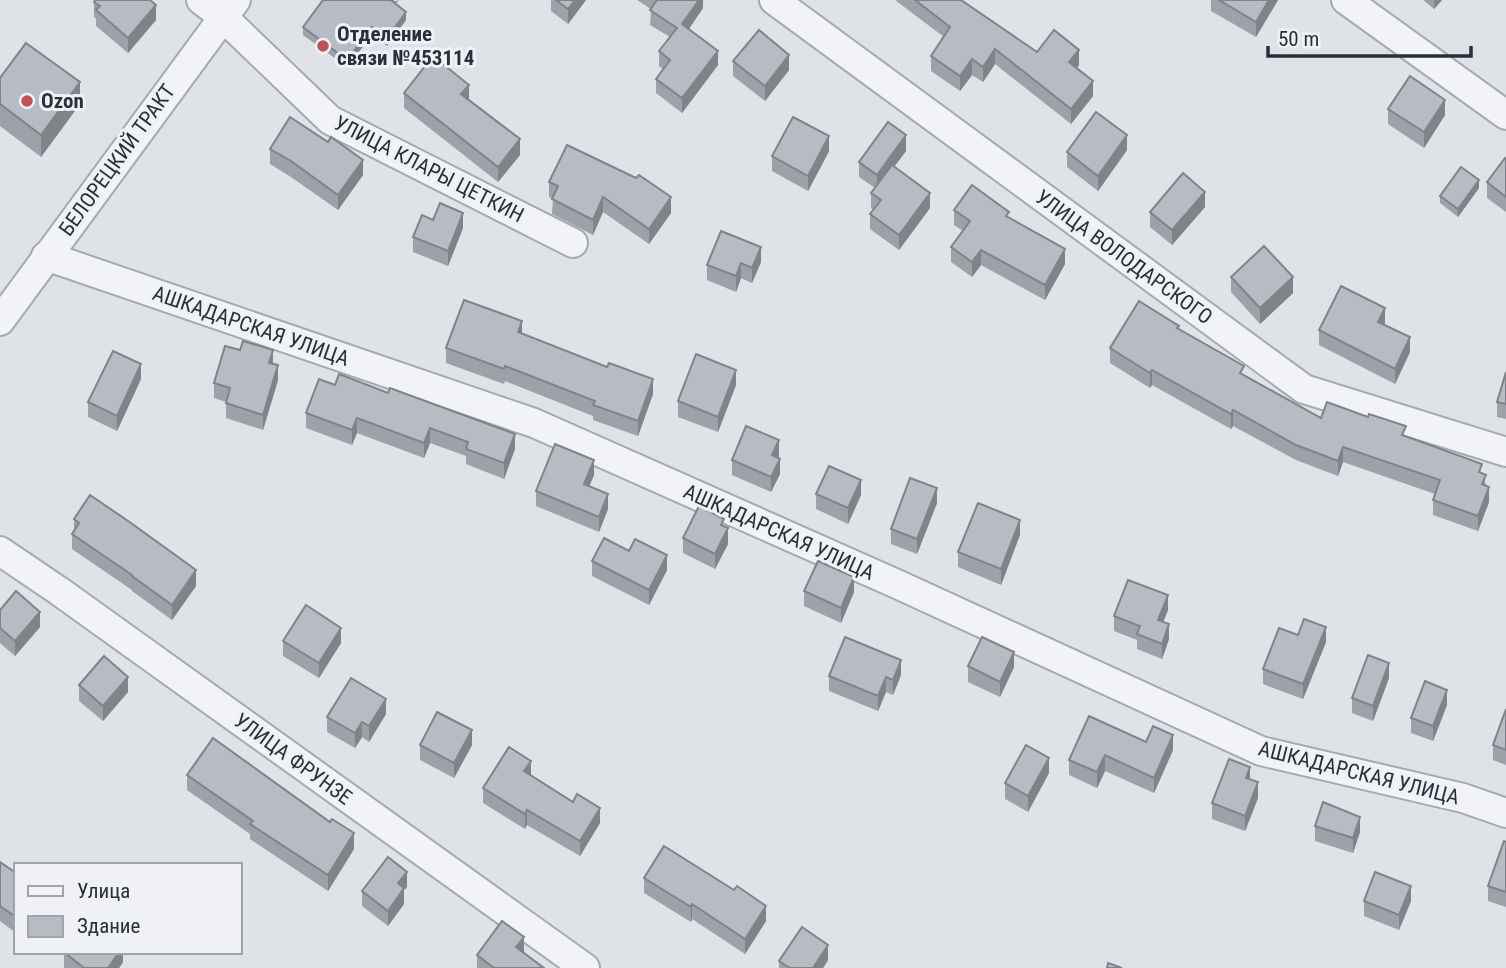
<svg xmlns="http://www.w3.org/2000/svg" width="1506" height="968" viewBox="0 0 1506 968" font-family="'Roboto Condensed',sans-serif">
	<style>
		.lines { fill: none; stroke-linecap: round; stroke-linejoin: round }
		.minor-casing { stroke: #a5a9b0; stroke-width: 32 }
		.minor { stroke: #f2f3f6; stroke-width: 28 }
		.wall { fill: #9da1a8 }
		.shaded-wall { fill: #808388 }
		.building { fill: #b7bbc3; stroke: #808388; stroke-width: 2 }
		.poi-dot { fill: #be525a; stroke: #eff1f5; stroke-width: 2.5 }
		.labels { text-anchor: middle; dominant-baseline: central; stroke-width: 6; stroke-linejoin: round; paint-order: stroke }
		.poi-label { font-size: 21px; font-weight: bold; fill: #2a2f3c; stroke: #eff1f5; text-anchor: start }
		.street-label { font-size: 21px; fill: #2a2f3c; stroke: #eff1f5 }
	</style>
	<rect width="100%" height="100%" fill="#dfe2e7"/>
	<g class="lines">
		<defs>
			<g id="minor">
				<polyline points="201,0 223,17 330,120 573,243"/>
				<polyline points="774,0 1304,389 1506,452"/>
				<polyline points="1346,0 1506,115"/>
				<polyline points="46,256 534,423 899,585 1261,751 1463,798 1506,813"/>
				<polyline points="0,321 236,0"/>
				<polyline points="0,551 59,591 585,968"/>
			</g>
		</defs>
		<use href="#minor" class="minor-casing"/>
		<use href="#minor" class="minor"/>
	</g>
	<g class="wall">
		<polygon points="399,0 396,4 406,20 387,46 372,35 347,67 303,35 303,27"/>
		<polygon points="551,0 586,0 568,24 551,11"/>
		<polygon points="637,0 703,0 703,8 689,29 718,65 682,113 656,93 656,79 663,69 659,66 659,51 670,37 650,25 651,9"/>
		<polygon points="895,0 961,0 1037,52 1079,65 1077,68 1093,96 1071,124 995,64 983,82 972,75 960,91 931,71 931,56 944,37"/>
		<polygon points="1211,0 1278,0 1256,37 1211,11"/>
		<polygon points="1423,0 1442,0 1434,9"/>
		<polygon points="94,2 156,20 128,53 96,26 96,19 94,17"/>
		<polygon points="733,61 789,70 765,101 733,76"/>
		<polygon points="0,78 80,104 41,157 0,126"/>
		<polygon points="404,93 469,100 520,155 498,182 404,108"/>
		<polygon points="1388,109 1445,115 1424,148 1388,124"/>
		<polygon points="270,149 363,175 338,210 291,177 270,164"/>
		<polygon points="1127,150 1098,191 1067,167 1067,152"/>
		<polygon points="829,151 808,191 772,171 772,156"/>
		<polygon points="906,151 894,167 930,208 899,250 870,229 870,214 874,210 871,208 871,193 875,188 859,177 859,162"/>
		<polygon points="1506,159 1506,212 1487,198 1487,182"/>
		<polygon points="549,182 671,213 649,244 603,212 593,235 552,214 553,199 549,197"/>
		<polygon points="1479,188 1458,217 1440,203 1440,196"/>
		<polygon points="1205,207 1172,245 1150,227 1150,212"/>
		<polygon points="954,210 1009,217 1065,264 1045,300 981,265 972,277 951,262 951,247 963,231 954,225"/>
		<polygon points="433,220 463,228 448,266 413,252 413,237"/>
		<polygon points="761,262 752,283 741,278 736,292 707,280 707,265"/>
		<polygon points="1231,277 1293,293 1260,324 1231,292"/>
		<polygon points="1385,323 1384,325 1410,352 1395,384 1319,345 1319,330"/>
		<polygon points="1179,329 1244,375 1321,418 1406,436 1482,473 1486,485 1489,502 1478,531 1433,515 1433,500 1435,494 1343,462 1338,476 1296,460 1233,426 1231,429 1152,385 1150,388 1110,363 1110,348"/>
		<polygon points="522,334 653,394 638,436 593,420 593,416 505,381 504,384 446,363 446,348"/>
		<polygon points="273,364 278,380 263,430 226,418 226,402 214,398 214,383"/>
		<polygon points="1506,372 1506,419 1497,417 1497,402"/>
		<polygon points="141,379 117,431 88,417 88,402"/>
		<polygon points="319,379 515,449 504,479 466,464 466,456 430,443 424,458 357,433 352,445 306,428 306,413"/>
		<polygon points="736,385 718,432 678,417 678,401"/>
		<polygon points="779,456 778,458 780,474 771,492 732,475 732,460"/>
		<polygon points="594,475 589,486 608,509 599,532 536,506 536,491"/>
		<polygon points="816,494 861,495 848,524 816,509"/>
		<polygon points="937,503 917,554 891,544 891,529"/>
		<polygon points="74,519 196,586 172,620 132,591 132,590 72,549 72,534 74,530"/>
		<polygon points="724,526 728,544 715,569 683,553 683,538"/>
		<polygon points="1020,535 1001,585 958,567 958,552"/>
		<polygon points="629,551 667,570 649,605 592,576 592,561"/>
		<polygon points="804,591 854,592 841,623 804,606"/>
		<polygon points="0,610 40,627 15,656 0,643"/>
		<polygon points="1168,610 1163,622 1169,639 1162,659 1137,649 1137,640 1114,631 1114,616"/>
		<polygon points="1298,635 1326,642 1303,699 1263,684 1263,669"/>
		<polygon points="283,641 341,643 319,678 283,656"/>
		<polygon points="968,666 1014,667 1000,697 968,682"/>
		<polygon points="901,675 893,695 886,692 878,711 829,691 829,676"/>
		<polygon points="1389,678 1373,721 1352,713 1352,698"/>
		<polygon points="79,685 128,692 103,721 79,701"/>
		<polygon points="1447,705 1433,741 1411,733 1411,718"/>
		<polygon points="1506,709 1506,765 1493,760 1493,745"/>
		<polygon points="386,714 369,742 362,737 355,748 327,732 327,717"/>
		<polygon points="1146,742 1173,750 1154,793 1105,771 1097,788 1069,775 1069,760"/>
		<polygon points="420,745 472,745 454,778 420,760"/>
		<polygon points="1049,773 1028,812 1005,799 1005,783"/>
		<polygon points="187,775 354,849 328,891 250,839 250,834 187,790"/>
		<polygon points="531,775 600,823 580,856 527,825 525,829 483,803 483,788"/>
		<polygon points="1250,780 1258,798 1245,831 1212,819 1212,803"/>
		<polygon points="1315,826 1360,832 1353,853 1315,841"/>
		<polygon points="1506,842 1506,907 1488,901 1488,886"/>
		<polygon points="0,862 16,873 16,933 0,921"/>
		<polygon points="644,878 766,921 745,954 692,919 691,922 644,893"/>
		<polygon points="407,887 404,890 404,904 388,926 362,906 362,891"/>
		<polygon points="1364,901 1411,901 1399,930 1364,916"/>
		<polygon points="123,952 123,962 119,968 64,968 64,953"/>
		<polygon points="524,953 544,968 477,968 477,955"/>
		<polygon points="828,960 823,968 779,968 779,961"/>
	</g>
	<g class="shaded-wall">
		<polygon points="575,0 586,0 568,24 568,9"/>
		<polygon points="699,0 703,0 703,8 682,39 682,24"/>
		<polygon points="1269,0 1278,0 1256,37 1256,22"/>
		<polygon points="1434,0 1442,0 1434,9"/>
		<polygon points="156,5 156,20 128,53 128,38"/>
		<polygon points="406,12 406,20 387,46 387,38"/>
		<polygon points="372,27 372,35 347,67 347,60"/>
		<polygon points="995,49 995,64 983,82 983,67"/>
		<polygon points="1079,50 1079,65 1069,77 1069,62"/>
		<polygon points="718,51 718,65 682,113 682,98"/>
		<polygon points="789,55 789,70 765,101 765,86"/>
		<polygon points="972,59 972,75 960,91 960,76"/>
		<polygon points="1093,81 1093,96 1071,124 1071,109"/>
		<polygon points="80,82 80,104 41,157 41,135"/>
		<polygon points="469,85 469,100 461,94"/>
		<polygon points="1445,100 1445,115 1424,148 1424,132"/>
		<polygon points="906,135 906,151 877,190 877,175"/>
		<polygon points="1127,135 1127,150 1098,191 1098,176"/>
		<polygon points="829,136 829,151 808,191 808,176"/>
		<polygon points="520,139 520,155 498,182 498,167"/>
		<polygon points="363,160 363,175 338,210 338,195"/>
		<polygon points="1479,180 1479,188 1458,217 1458,209"/>
		<polygon points="1205,192 1205,207 1172,245 1172,230"/>
		<polygon points="930,193 930,208 899,250 899,235"/>
		<polygon points="603,197 603,212 593,235 593,220"/>
		<polygon points="671,197 671,213 649,244 649,229"/>
		<polygon points="463,213 463,228 448,266 448,251"/>
		<polygon points="761,247 761,262 752,283 752,268"/>
		<polygon points="1065,249 1065,264 1045,300 1045,285"/>
		<polygon points="981,250 981,265 972,277 972,262"/>
		<polygon points="741,263 741,278 736,292 736,276"/>
		<polygon points="1293,277 1293,293 1260,324 1260,308"/>
		<polygon points="1385,308 1385,323 1378,337 1378,322"/>
		<polygon points="522,321 522,336 518,332"/>
		<polygon points="1410,337 1410,352 1395,384 1395,369"/>
		<polygon points="273,350 273,365 269,363"/>
		<polygon points="141,364 141,379 117,431 117,416"/>
		<polygon points="278,365 278,380 263,430 263,415"/>
		<polygon points="736,370 736,385 718,432 718,417"/>
		<polygon points="1152,370 1152,385 1150,388 1150,373"/>
		<polygon points="653,379 653,394 638,436 638,421"/>
		<polygon points="1233,410 1233,426 1231,429 1231,414"/>
		<polygon points="357,418 357,433 352,445 352,430"/>
		<polygon points="430,428 430,443 424,458 424,443"/>
		<polygon points="515,434 515,449 504,479 504,463"/>
		<polygon points="779,440 779,456 772,471 772,455"/>
		<polygon points="1343,447 1343,462 1338,476 1338,461"/>
		<polygon points="780,459 780,474 771,492 771,477"/>
		<polygon points="594,460 594,475 584,499 584,484"/>
		<polygon points="861,480 861,495 848,524 848,508"/>
		<polygon points="1489,487 1489,502 1478,531 1478,516"/>
		<polygon points="937,488 937,503 917,554 917,539"/>
		<polygon points="608,494 608,509 599,532 599,517"/>
		<polygon points="1020,520 1020,535 1001,585 1001,569"/>
		<polygon points="728,528 728,544 715,569 715,554"/>
		<polygon points="667,555 667,570 649,605 649,590"/>
		<polygon points="196,570 196,586 172,620 172,605"/>
		<polygon points="854,577 854,592 841,623 841,608"/>
		<polygon points="1168,595 1168,610 1158,635 1158,620"/>
		<polygon points="40,612 40,627 15,656 15,641"/>
		<polygon points="1169,624 1169,639 1162,659 1162,644"/>
		<polygon points="1326,627 1326,642 1303,699 1303,684"/>
		<polygon points="341,628 341,643 319,678 319,663"/>
		<polygon points="1014,652 1014,667 1000,697 1000,682"/>
		<polygon points="901,660 901,675 893,695 893,680"/>
		<polygon points="1389,663 1389,678 1373,721 1373,706"/>
		<polygon points="128,677 128,692 103,721 103,706"/>
		<polygon points="886,677 886,692 878,711 878,696"/>
		<polygon points="1447,690 1447,705 1433,741 1433,726"/>
		<polygon points="386,699 386,714 369,742 369,726"/>
		<polygon points="362,722 362,737 355,748 355,733"/>
		<polygon points="472,730 472,745 454,778 454,763"/>
		<polygon points="1173,735 1173,750 1154,793 1154,778"/>
		<polygon points="1105,755 1105,771 1097,788 1097,772"/>
		<polygon points="1049,758 1049,773 1028,812 1028,796"/>
		<polygon points="531,761 531,776 524,771"/>
		<polygon points="1250,767 1250,782 1246,778"/>
		<polygon points="1258,782 1258,798 1245,831 1245,816"/>
		<polygon points="600,808 600,823 580,856 580,841"/>
		<polygon points="527,810 527,825 525,829 525,814"/>
		<polygon points="1360,817 1360,832 1353,853 1353,838"/>
		<polygon points="354,833 354,849 328,891 328,875"/>
		<polygon points="407,872 407,887 404,890 404,904 388,926 388,911 398,883"/>
		<polygon points="1411,886 1411,901 1399,930 1399,915"/>
		<polygon points="692,904 692,919 691,922 691,907"/>
		<polygon points="766,906 766,921 745,954 745,939"/>
		<polygon points="524,937 524,955 516,947"/>
		<polygon points="828,945 828,960 823,968 813,968"/>
		<polygon points="119,952 123,952 123,962 119,968 108,968"/>
	</g>
	<g class="building">
		<polygon points="95,0 150,0 156,5 128,38 96,10 100,6 94,2"/>
		<polygon points="323,0 393,0 392,1 406,12 387,38 372,27 347,60 303,27"/>
		<polygon points="556,0 575,0 568,9"/>
		<polygon points="657,0 699,0 682,24 718,51 682,98 656,79 670,60 659,51 677,28 650,10"/>
		<polygon points="915,0 961,0 1037,52 1054,30 1079,50 1069,62 1093,81 1071,109 995,49 983,67 972,59 960,76 931,56 950,27"/>
		<polygon points="1219,0 1269,0 1256,22"/>
		<polygon points="759,30 789,55 765,86 733,61"/>
		<polygon points="26,43 80,82 41,135 0,104 0,78"/>
		<polygon points="433,56 469,85 461,94 520,139 498,167 404,93"/>
		<polygon points="1410,76 1445,100 1424,132 1388,109"/>
		<polygon points="1096,112 1127,135 1098,176 1067,152"/>
		<polygon points="290,117 328,142 331,137 363,160 338,195 291,161 270,149"/>
		<polygon points="793,117 829,136 808,176 772,156"/>
		<polygon points="888,122 906,135 877,175 859,162"/>
		<polygon points="567,145 636,178 639,175 671,197 649,229 603,197 593,220 552,199 558,186 549,182"/>
		<polygon points="1505,158 1506,159 1506,197 1487,182"/>
		<polygon points="892,165 930,193 899,235 870,214 881,200 871,193"/>
		<polygon points="1461,167 1479,180 1458,209 1440,196"/>
		<polygon points="1183,173 1205,192 1172,230 1150,212"/>
		<polygon points="972,185 1009,212 1006,216 1065,249 1045,285 981,250 972,262 951,247 970,221 954,210"/>
		<polygon points="440,203 463,213 448,251 413,237 422,215 433,220"/>
		<polygon points="721,231 761,247 752,268 741,263 736,276 707,265"/>
		<polygon points="1264,246 1293,277 1260,308 1231,277"/>
		<polygon points="1341,286 1385,308 1378,322 1410,337 1395,369 1319,330"/>
		<polygon points="464,300 522,321 518,332 607,367 609,363 653,379 638,421 593,405 595,401 505,366 504,369 446,348"/>
		<polygon points="1139,301 1179,326 1177,328 1244,366 1240,373 1321,418 1327,402 1368,417 1369,414 1406,426 1402,435 1482,464 1479,472 1486,475 1482,484 1489,487 1478,516 1433,500 1440,480 1343,447 1338,461 1296,445 1233,410 1231,414 1152,370 1150,373 1110,348"/>
		<polygon points="243,341 273,350 269,363 278,365 263,415 226,403 230,388 214,383 225,346 240,350"/>
		<polygon points="113,351 141,364 117,416 88,402"/>
		<polygon points="696,354 736,370 718,417 678,401"/>
		<polygon points="1506,372 1506,404 1497,402"/>
		<polygon points="339,374 388,393 390,388 515,434 504,463 466,449 468,442 430,428 424,443 357,418 352,430 306,413 319,379 335,385"/>
		<polygon points="746,426 779,440 772,455 780,459 771,477 732,460"/>
		<polygon points="555,444 594,460 584,484 608,494 599,517 536,491"/>
		<polygon points="829,466 861,480 848,508 816,494"/>
		<polygon points="910,478 937,488 917,539 891,529"/>
		<polygon points="90,495 131,523 196,570 172,605 132,576 132,575 72,534 79,523 74,519"/>
		<polygon points="978,503 1020,520 1001,569 958,552"/>
		<polygon points="699,506 724,519 721,525 728,528 715,554 683,538"/>
		<polygon points="604,538 629,551 635,539 667,555 649,590 592,561"/>
		<polygon points="818,561 854,577 841,608 804,591"/>
		<polygon points="1128,580 1168,595 1158,620 1169,624 1162,644 1137,634 1140,626 1114,616"/>
		<polygon points="16,591 40,612 15,641 0,628 0,610"/>
		<polygon points="306,605 341,628 319,663 283,641"/>
		<polygon points="1304,619 1326,627 1303,684 1263,669 1279,628 1298,635"/>
		<polygon points="845,637 901,660 893,680 886,677 878,696 829,676"/>
		<polygon points="982,637 1014,652 1000,682 968,666"/>
		<polygon points="1368,655 1389,663 1373,706 1352,698"/>
		<polygon points="104,656 128,677 103,706 79,685"/>
		<polygon points="351,678 386,699 369,726 362,722 355,733 327,717"/>
		<polygon points="1425,681 1447,690 1433,726 1411,718"/>
		<polygon points="1506,709 1506,750 1493,745"/>
		<polygon points="437,712 472,730 454,763 420,745"/>
		<polygon points="1089,716 1146,742 1153,726 1173,735 1154,778 1105,755 1097,772 1069,760"/>
		<polygon points="213,738 330,822 332,819 354,833 328,875 250,824 253,821 187,775"/>
		<polygon points="1026,745 1049,758 1028,796 1005,783"/>
		<polygon points="509,747 531,761 524,771 573,802 577,794 600,808 580,841 527,810 525,814 483,788"/>
		<polygon points="1229,759 1250,767 1246,778 1258,782 1245,816 1212,803"/>
		<polygon points="1323,802 1360,817 1353,838 1315,826"/>
		<polygon points="1504,841 1506,842 1506,892 1488,886"/>
		<polygon points="664,846 734,890 737,886 766,906 745,939 692,904 691,907 644,878"/>
		<polygon points="388,857 407,872 398,883 404,888 388,911 362,891"/>
		<polygon points="0,862 16,873 16,917 0,906"/>
		<polygon points="1375,872 1411,886 1399,915 1364,901"/>
		<polygon points="502,921 524,937 516,947 544,968 494,968 477,955"/>
		<polygon points="802,927 828,945 813,968 790,968 779,961"/>
		<polygon points="64,952 119,952 108,968 84,968"/>
		<polygon points="1108,963 1122,968 1107,968"/>
	</g>
	<g class="poi-dot">
		<circle cx="323" cy="46" r="7"/>
		<circle cx="27" cy="101" r="7"/>
	</g>
	<g class="labels">
		<g class="poi-label">
			<text x="337" y="34">Отделение<tspan x="337" dy="24">связи №453114</tspan></text>
			<text x="41" y="101">Ozon</text>
		</g>
		<g class="street-label">
			<text transform="translate(117 160) rotate(-54)">БЕЛОРЕЦКИЙ ТРАКТ</text>
			<text transform="translate(429 169) rotate(27)">УЛИЦА КЛАРЫ ЦЕТКИН</text>
			<text transform="translate(1124 257) rotate(36)">УЛИЦА ВОЛОДАРСКОГО</text>
			<text transform="translate(251 326) rotate(19)">АШКАДАРСКАЯ УЛИЦА</text>
			<text transform="translate(779 532) rotate(24)">АШКАДАРСКАЯ УЛИЦА</text>
			<text transform="translate(293 759) rotate(36)">УЛИЦА ФРУНЗЕ</text>
			<text transform="translate(1359 773) rotate(14)">АШКАДАРСКАЯ УЛИЦА</text>
		</g>
	</g>
	<rect x="14" y="863" width="228" height="91" fill="#eff1f5" stroke="#a0a3ab" stroke-width="2"/>
	<rect x="28" y="886" width="35" height="10" fill="#f2f3f6" stroke="#a0a3ab" stroke-width="2"/>
	<text x="77" y="898" font-size="21" fill="#2a2f3c">Улица</text>
	<rect x="28" y="916" width="35" height="21" fill="#b7bbc3" stroke="#a0a3ab" stroke-width="2"/>
	<text x="77" y="933" font-size="21" fill="#2a2f3c">Здание</text>
	<path d="M1268 46v10h203v-10" fill="none" stroke="#2a2f3c" stroke-width="3.5"/>
	<text x="1278" y="46" font-size="21" fill="#2a2f3c" stroke="#eff1f5" stroke-width="5" paint-order="stroke">50 m</text>
</svg>
